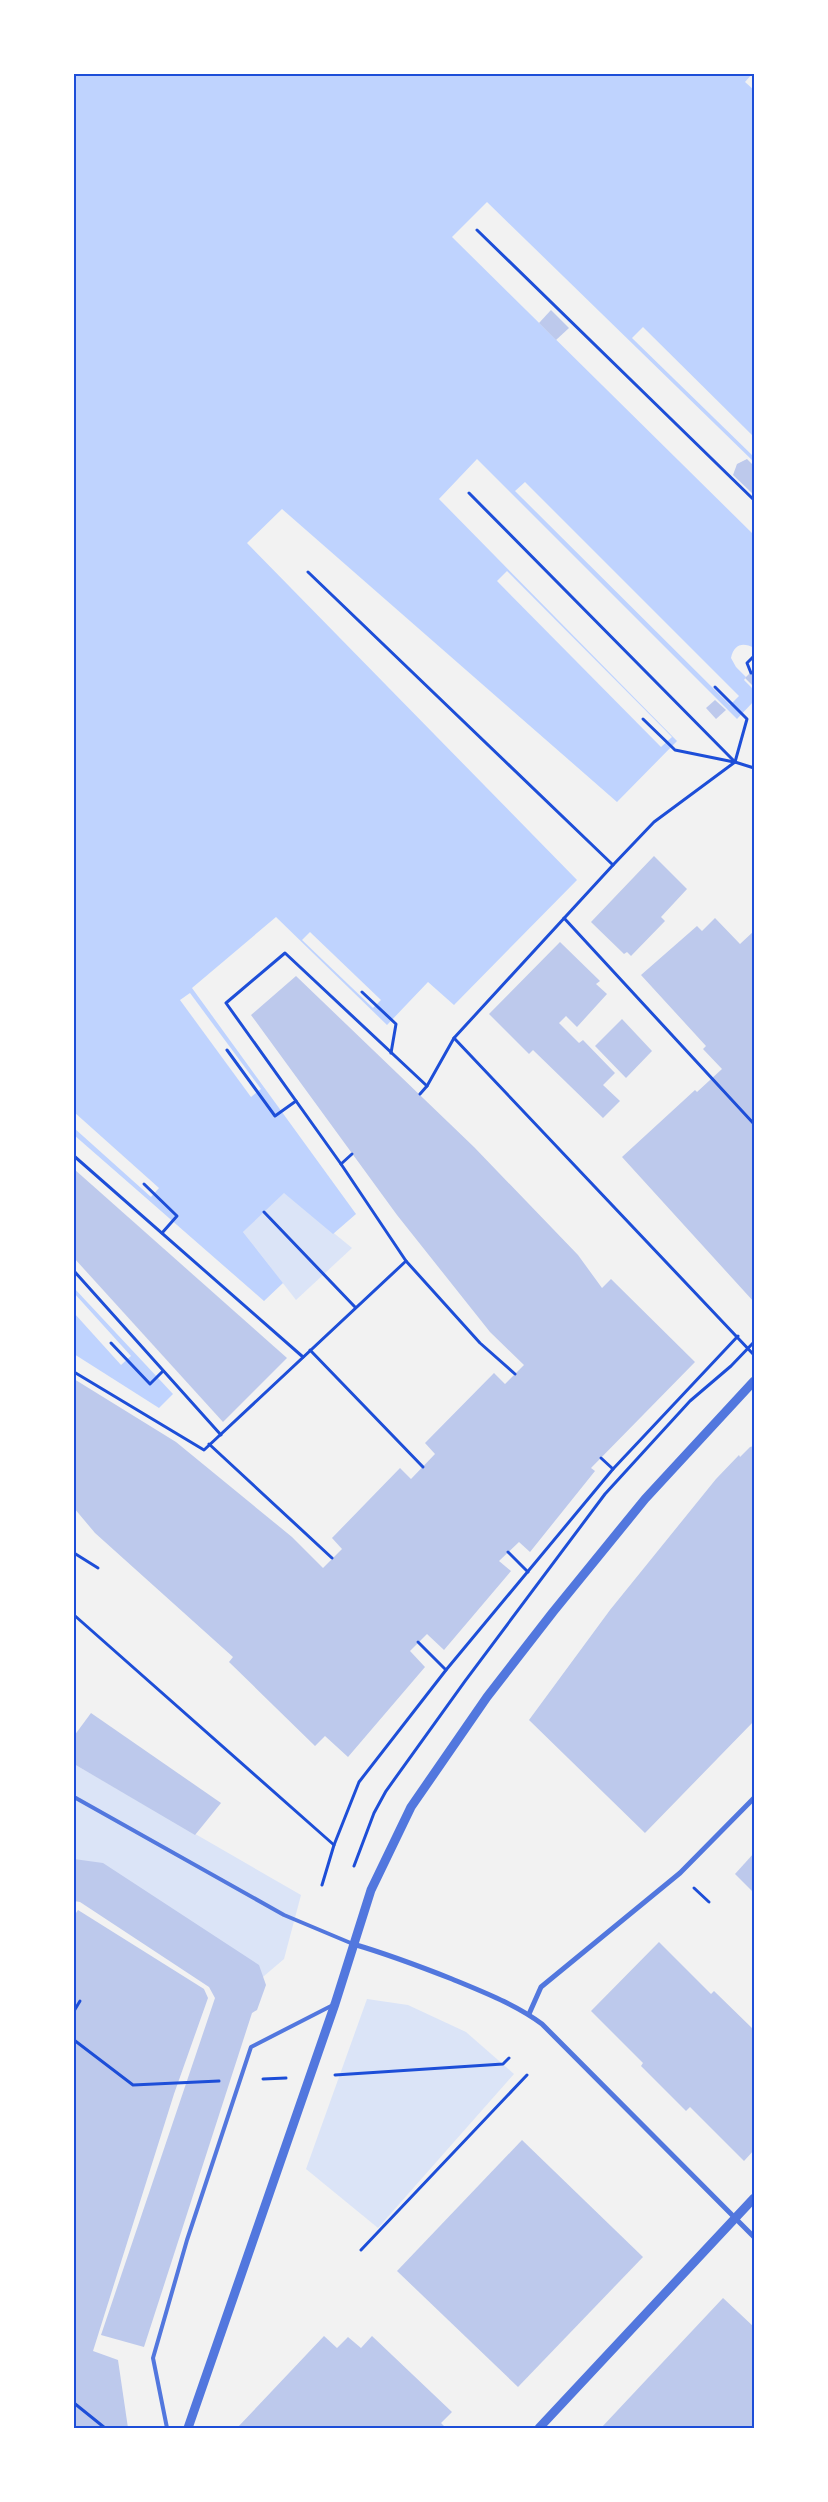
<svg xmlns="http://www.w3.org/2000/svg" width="828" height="2502" viewBox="0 0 828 2502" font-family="'PT Sans Narrow',sans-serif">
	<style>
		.green { fill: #dbe4f7 }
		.water { fill: #bfd3fe }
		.pier { fill: #f2f2f2 }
		.building { fill: #bdc9ec }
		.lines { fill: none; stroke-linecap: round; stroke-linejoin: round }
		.path { stroke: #1d4ed8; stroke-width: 3 }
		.service { stroke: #5277de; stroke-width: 4 }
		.minor { stroke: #5277de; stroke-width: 5 }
		.tertiary { stroke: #5277de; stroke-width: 9 }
		.neatline { fill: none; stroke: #1d4ed8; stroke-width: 2 }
	</style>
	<rect width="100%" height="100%" fill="#f2f2f2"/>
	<g class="green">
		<polygon points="284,1192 352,1248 296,1300 243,1232"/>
		<polygon points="74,1764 301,1895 284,1959 257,1982 100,1870 74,1866"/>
		<polygon points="367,1999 408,2005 466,2032 514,2074 378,2228 306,2169"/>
	</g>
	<g class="water">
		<path d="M74,74H752L745,82L754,90V462L487,202L452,237L754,535V648C743,642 734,644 731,658L736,667L746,677L744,680L754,690V701L737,719L477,459L439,499L677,741L617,802L282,509L247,543L577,880L454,1005L428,982L387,1025L276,917L192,988L356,1214L333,1234L284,1193L243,1232L283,1283L264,1301L74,1135Z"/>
		<polygon points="74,1288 173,1394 159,1408 74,1354"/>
	</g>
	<g class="pier">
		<polygon points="643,327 754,437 754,457 632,338"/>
		<polygon points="525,482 739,696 730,705 515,491"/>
		<polygon points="507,571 672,737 661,747 497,581"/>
		<polygon points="310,932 381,1000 373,1008 302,940"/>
		<polygon points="190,993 261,1089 251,1097 180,1000"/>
		<polygon points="74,1112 159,1188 151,1197 74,1128"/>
		<polygon points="74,1293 131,1356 121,1365 74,1313"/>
	</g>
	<g class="building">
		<polygon points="551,310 569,328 556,340 539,323"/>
		<polygon points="747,459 754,466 754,495 733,475 737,464"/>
		<polygon points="754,669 754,687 745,678"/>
		<polygon points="715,700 726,710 716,719 706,708"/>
		<polygon points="654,856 687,889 661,917 665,921 631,956 627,952 624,954 591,922"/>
		<polygon points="715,918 740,944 754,931 754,1302 622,1157 695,1090 697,1092 722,1069 703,1049 706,1046 641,975 697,926 702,931"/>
		<polygon points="560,942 600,981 596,984 607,994 577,1027 566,1016 559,1023 579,1043 583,1040 615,1073 603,1085 620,1101 603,1118 533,1050 529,1054 489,1014"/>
		<polygon points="296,976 474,1147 578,1255 602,1288 611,1279 695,1362 591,1468 595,1471 530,1552 519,1542 499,1561 511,1571 444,1650 427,1634 410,1651 425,1667 348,1757 325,1736 315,1746 229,1662 233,1657 95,1533 74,1508 74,1379 176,1442 292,1537 323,1568 342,1549 332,1538 400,1468 411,1479 435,1454 425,1443 494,1373 505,1384 524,1365 490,1332 397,1215 251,1015"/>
		<polygon points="622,1019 652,1051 626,1078 595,1046"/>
		<polygon points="74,1169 287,1358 223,1422 74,1258"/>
		<polygon points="754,1446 754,1721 645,1833 529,1720 610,1610 716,1479 739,1455 740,1457 750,1447"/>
		<polygon points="91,1713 221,1803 195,1835 74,1764 74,1736"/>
		<polygon points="754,1853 754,1893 735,1874"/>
		<polygon points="74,1859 103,1863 259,1965 266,1985 257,2010 252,2013 144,2347 101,2335 215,1998 209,1987 80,1902 74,1901"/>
		<polygon points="78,1910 204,1989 208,1998 174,2094 93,2351 118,2360 128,2428 74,2428 74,1916"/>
		<polygon points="659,1942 711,1994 714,1991 754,2030 754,2150 744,2161 690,2107 686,2111 641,2066 643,2063 591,2011"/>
		<polygon points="522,2140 643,2257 518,2387 397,2271"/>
		<polygon points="723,2298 754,2327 754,2428 742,2426 740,2428 601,2428"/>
		<polygon points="324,2336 337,2348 348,2337 361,2348 372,2336 452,2412 441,2423 446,2428 237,2428"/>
	</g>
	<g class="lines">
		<g class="path">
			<polyline points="477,230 754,500"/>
			<polyline points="469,493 735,762"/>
			<polyline points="308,572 613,865"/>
			<polyline points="751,673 747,663 754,656"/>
			<polyline points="715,687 747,719 735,762"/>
			<polyline points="643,719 675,750 734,762"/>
			<polyline points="564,918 754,1124"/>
			<polyline points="362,992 396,1024 391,1053"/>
			<polyline points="454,1038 754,1355"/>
			<polyline points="227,1050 275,1116 296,1101"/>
			<polyline points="420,1094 427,1086 454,1038 613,865 654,822 735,762 754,768"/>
			<polyline points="74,1156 303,1357"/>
			<polyline points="341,1164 352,1154"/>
			<polyline points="144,1184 177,1216 162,1233"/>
			<polyline points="264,1212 355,1307"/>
			<polyline points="406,1261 480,1343 515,1374"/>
			<polyline points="74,1271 221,1435"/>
			<polyline points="111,1343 150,1384 163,1371"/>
			<polyline points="310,1350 423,1467"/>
			<polyline points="74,1372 204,1450 406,1261 341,1164 226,1003 285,953 427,1086"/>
			<polyline points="209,1444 332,1558"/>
			<polyline points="601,1458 613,1469"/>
			<polyline points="508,1552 528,1572"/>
			<polyline points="74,1553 98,1568"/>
			<polyline points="74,1615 334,1845 322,1885"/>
			<polyline points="418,1642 446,1670"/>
			<polyline points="334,1845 359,1782 446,1670 613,1469 738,1336"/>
			<polyline points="354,1866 374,1813 386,1791 465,1681 605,1494 690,1401 731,1366 754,1342"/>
			<polyline points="694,1888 709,1902"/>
			<polyline points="74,2011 80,2001"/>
			<polyline points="74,2040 133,2085 219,2081"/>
			<polyline points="335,2075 503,2064 509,2058"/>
			<polyline points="263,2079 286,2078"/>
			<polyline points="361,2250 527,2075"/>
			<polyline points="74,2403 105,2428"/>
		</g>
		<g class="service">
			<polyline points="74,1797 284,1915 353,1944"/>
			<polyline points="167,2428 153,2358 187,2240 251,2047 333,2005"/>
		</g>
		<g class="minor">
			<path d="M353,1944C387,1954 419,1966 452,1979C483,1992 515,2004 542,2024L754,2237"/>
			<polyline points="529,2014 541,1987 680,1873 754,1798"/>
		</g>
		<g class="tertiary">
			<polyline points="188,2428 335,2004 371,1890 411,1807 487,1697 553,1612 645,1499 754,1381"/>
			<polyline points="539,2428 754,2198"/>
		</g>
	</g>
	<rect width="828" height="2502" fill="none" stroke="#ffffff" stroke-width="150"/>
	<rect x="75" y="75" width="678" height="2352" class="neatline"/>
</svg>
